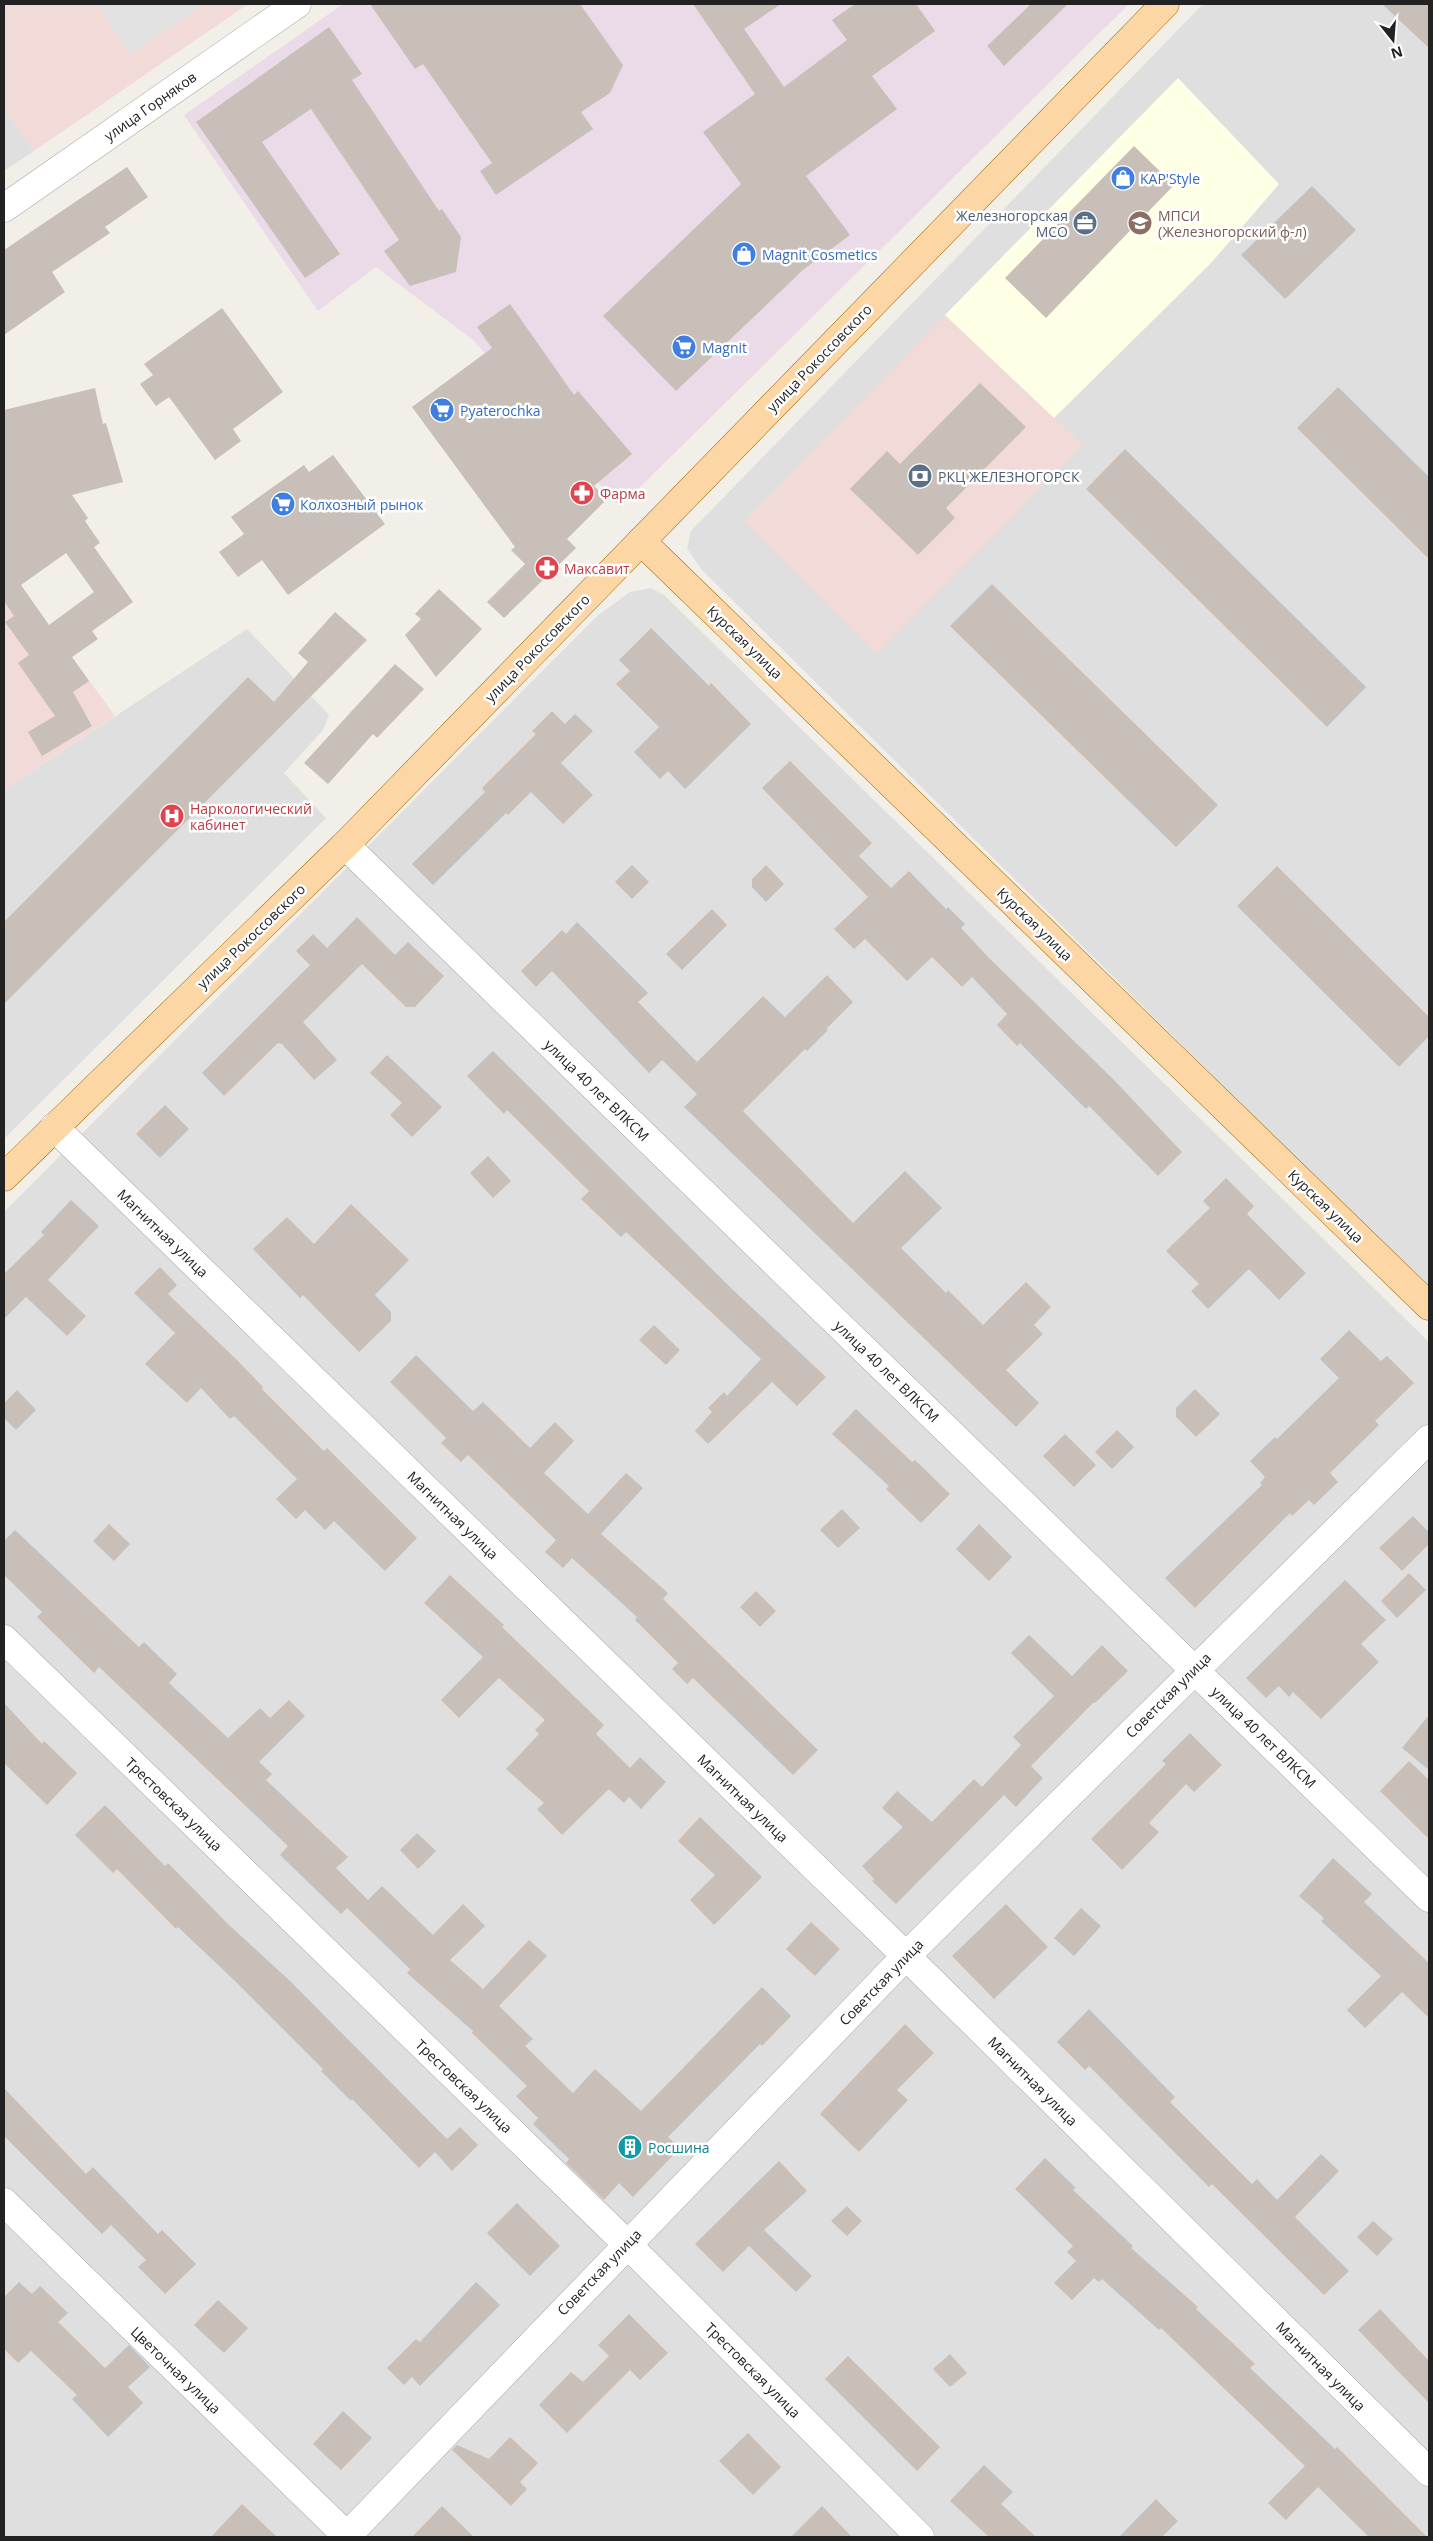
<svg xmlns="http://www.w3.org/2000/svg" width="1433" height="2541" viewBox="0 0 1433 2541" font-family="'Open Sans',sans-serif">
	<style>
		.residential { fill: #e0dfdf }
		.commercial { fill: #f2dad9 }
		.industrial { fill: #ebdbe8 }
		.education { fill: #ffffe5 }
		.parking { fill: #e2e2e2 }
		.building { fill: #c7bfb8; fill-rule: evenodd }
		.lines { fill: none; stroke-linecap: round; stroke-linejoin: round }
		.minor-casing { stroke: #a9a9a9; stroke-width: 29 }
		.major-casing { stroke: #a06b00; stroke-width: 29 }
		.minor { stroke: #fff; stroke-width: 28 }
		.major { stroke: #fcd6a4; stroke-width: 28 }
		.labels { text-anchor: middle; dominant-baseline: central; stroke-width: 5; stroke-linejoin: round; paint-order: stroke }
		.street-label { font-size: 14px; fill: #222; stroke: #fff }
		.shop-label { font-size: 14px; fill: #366cbe; stroke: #fff; text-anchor: start }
		.service-label { font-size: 14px; fill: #4e5e75; stroke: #fff; text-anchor: end }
		.education-label { font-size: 14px; fill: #785e54; stroke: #fff; text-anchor: start }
		.health-label { font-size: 14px; fill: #be3a42; stroke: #fff; text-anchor: start }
		.culture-label { font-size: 14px; fill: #0d838f; stroke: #fff; text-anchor: start }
	</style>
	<rect width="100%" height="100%" fill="#f2efe9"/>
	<g class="residential">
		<polygon points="1203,4 1429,4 1429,1289 701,569 687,548 691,531"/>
		<polygon points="4,108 34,151 4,171"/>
		<polygon points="651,588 664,595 1429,1342 1429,2537 4,2537 4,1212 597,616 630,592"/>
		<polygon points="247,629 329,715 323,730 284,773 326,818 4,1139 4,790"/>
	</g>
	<g class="commercial">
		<polygon points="4,4 248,4 34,151 4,108"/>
		<polygon points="945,315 1083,445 876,654 745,521"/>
		<polygon points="4,564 115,716 4,790"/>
	</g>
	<polygon class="industrial" points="343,4 1129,4 620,507 473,340 376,267 318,311 184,115"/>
	<polygon class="education" points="1178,78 1279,184 1212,262 1054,418 945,315"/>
	<polygon class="parking" points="97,4 206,4 130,55"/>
	<g class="building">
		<polygon points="370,4 580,4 623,65 610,93 581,112 593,129 496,195 480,171 492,163 423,64 415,69"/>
		<polygon points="693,4 781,4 744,29 784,87 847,40 832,20 855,4 916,4 935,31 872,76 897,109 806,176 850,235 803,270 676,391 603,316 741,184 703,132 755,94"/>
		<polygon points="1031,4 1068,4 1004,66 987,46"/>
		<polygon points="1382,4 1429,4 1429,48"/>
		<polygon points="329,27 362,74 352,80 439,211 442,209 461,237 456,272 410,286 384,251 399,240 311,109 262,142 340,254 305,278 196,122"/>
		<polygon points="1134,146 1174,185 1046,318 1005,278"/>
		<polygon points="127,167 148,197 105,227 110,233 52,272 65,292 4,335 4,250"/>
		<polygon points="1312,186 1356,230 1285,299 1241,255"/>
		<polygon points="510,304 574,395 578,391 632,454 594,486 607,499 567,539 576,548 504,618 487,602 525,564 511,550 515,547 412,407 492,348 477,327"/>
		<polygon points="222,308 283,392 233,429 241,441 215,460 169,397 156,406 140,384 153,375 144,364"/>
		<polygon points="980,383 1026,427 946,508 955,518 918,555 850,489 887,451 900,464"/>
		<polygon points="1338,387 1429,477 1429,559 1297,428"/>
		<path d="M95,388L103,424L106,423L123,482L72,495L88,518L85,521L100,543L94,547L133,602L92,631L98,639L72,657L89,681L73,692L92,726L42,756L28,732L55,716L18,663L29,655L5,622L14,616L4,601V410ZM66,553L94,592L49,625L21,585Z"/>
		<polygon points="1125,449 1366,687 1327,727 1086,489"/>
		<polygon points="333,455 385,524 288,595 262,560 238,577 219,552 244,534 231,517 304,465 309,472"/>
		<polygon points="992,584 1218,805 1176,847 950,626"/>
		<polygon points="439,589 482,629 436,677 405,635 421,619 415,614"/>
		<polygon points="335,612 367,640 4,1004 4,922 248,677 274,702 308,662 298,653"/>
		<polygon points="651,628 709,686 711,683 751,724 685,789 668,771 660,779 634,752 659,727 616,684 630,671 619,660"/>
		<polygon points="395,664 424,689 377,738 373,734 328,784 304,763"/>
		<polygon points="552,711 565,724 575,714 593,731 561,763 593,795 563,824 531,792 508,815 506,813 433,885 412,864 485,792 482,788 536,734 532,731"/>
		<polygon points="790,761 872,843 859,856 891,888 909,871 946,909 948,907 965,924 961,928 990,959 1114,1080 1182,1152 1158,1176 1089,1106 1086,1109 1020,1043 1017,1046 997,1025 1007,1014 972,977 962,987 932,957 907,981 865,939 854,949 834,929 868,897 762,788"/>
		<polygon points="632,865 649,882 632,899 615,882"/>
		<polygon points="766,865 784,884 766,902 752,887 752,879"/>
		<polygon points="1277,866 1429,1017 1429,1036 1399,1067 1237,906"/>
		<polygon points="712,909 727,925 682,970 666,954"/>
		<polygon points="357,917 395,955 408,942 444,976 415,1007 406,1007 362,964 303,1022 337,1060 314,1080 282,1044 278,1043 224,1096 202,1073 310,965 296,951 313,934 327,948"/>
		<polygon points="577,922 648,993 638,1002 697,1062 763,996 785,1017 827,975 853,1002 826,1029 828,1030 807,1051 805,1049 743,1111 853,1223 905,1171 942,1208 901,1248 946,1293 948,1290 983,1325 1026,1282 1051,1307 1034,1325 1043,1334 1006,1370 1039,1403 1016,1427 684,1107 697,1094 662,1060 649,1073 552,971 536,987 521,971 562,930 566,934"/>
		<polygon points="493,1051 732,1289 826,1377 797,1406 772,1382 708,1444 695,1431 712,1412 708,1408 724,1392 727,1396 761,1359 626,1232 621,1237 581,1199 589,1191 507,1110 504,1114 467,1076"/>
		<polygon points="387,1055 442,1107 412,1137 390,1115 402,1103 370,1073"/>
		<polygon points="165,1105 189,1129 160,1158 136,1134"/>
		<polygon points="488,1156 511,1181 493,1198 470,1173"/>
		<polygon points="1226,1178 1254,1206 1247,1214 1306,1273 1279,1300 1249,1269 1208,1309 1191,1291 1199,1284 1166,1251 1210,1208 1203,1201"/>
		<polygon points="71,1200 99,1226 48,1280 86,1316 67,1336 26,1297 4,1319 4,1274 44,1235 41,1232"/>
		<polygon points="351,1204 409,1260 375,1295 391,1312 391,1321 359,1352 303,1295 300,1298 253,1249 287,1217 314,1244"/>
		<polygon points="160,1267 177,1285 168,1294 237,1360 263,1387 262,1389 324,1451 327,1448 417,1538 385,1571 334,1521 325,1530 305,1510 296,1519 276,1499 297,1479 234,1416 230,1419 201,1388 187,1403 145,1364 175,1333 134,1293"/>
		<polygon points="654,1325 680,1350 666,1365 639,1340"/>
		<polygon points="1349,1330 1381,1361 1387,1356 1414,1383 1375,1421 1379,1425 1330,1473 1338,1482 1314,1505 1309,1500 1292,1516 1290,1513 1195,1608 1165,1578 1262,1485 1260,1483 1265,1477 1250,1461 1275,1437 1277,1439 1339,1378 1320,1359"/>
		<polygon points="416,1355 473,1411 483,1402 530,1448 555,1422 574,1441 544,1473 588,1514 626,1473 643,1488 601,1534 668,1593 663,1599 818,1750 793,1775 693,1678 687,1684 672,1669 678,1663 635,1620 637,1617 572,1558 563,1568 545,1552 556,1540 468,1455 461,1462 441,1443 446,1438 390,1382"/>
		<polygon points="1195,1389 1220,1414 1196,1437 1176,1417 1176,1408"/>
		<polygon points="17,1390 36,1410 16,1430 4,1418 4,1403"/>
		<polygon points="856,1409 912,1462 915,1460 950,1494 921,1523 886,1489 889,1486 832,1434"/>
		<polygon points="1117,1430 1134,1447 1112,1469 1095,1452"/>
		<polygon points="1065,1434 1096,1465 1074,1487 1043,1456"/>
		<polygon points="842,1509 860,1528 838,1548 820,1530"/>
		<polygon points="1413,1516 1429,1532 1429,1544 1402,1571 1379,1548"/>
		<polygon points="109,1524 130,1544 114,1561 93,1541"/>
		<polygon points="979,1524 1012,1557 989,1581 956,1549"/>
		<polygon points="15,1530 139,1647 144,1642 177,1674 169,1683 228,1738 260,1708 270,1718 289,1700 305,1716 259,1762 272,1774 266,1780 348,1857 336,1868 368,1900 382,1886 433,1935 463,1904 485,1926 450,1960 483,1989 529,1940 547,1956 499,2006 533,2039 525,2046 573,2093 595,2069 641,2111 762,1987 791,2016 762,2046 760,2044 668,2137 680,2148 633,2197 619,2183 604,2200 566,2163 569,2159 533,2124 538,2118 516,2096 527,2086 472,2033 473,2031 407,1973 410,1969 347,1908 341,1914 280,1855 288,1846 99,1667 94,1673 37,1617 42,1612 4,1575 4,1541"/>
		<polygon points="1409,1573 1426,1590 1397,1618 1381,1601"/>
		<polygon points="450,1575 504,1625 502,1627 604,1725 596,1734 630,1768 640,1757 666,1782 641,1809 629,1797 624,1803 609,1789 562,1835 537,1809 544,1803 506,1769 539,1734 535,1730 545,1720 499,1678 459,1718 441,1700 483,1657 424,1603"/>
		<polygon points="1345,1580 1386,1620 1361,1644 1379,1662 1321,1719 1293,1692 1289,1697 1279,1686 1266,1698 1246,1678"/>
		<polygon points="756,1591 776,1611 760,1627 740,1607"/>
		<polygon points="1029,1635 1072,1676 1102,1645 1128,1671 1095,1703 1094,1702 1031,1766 1043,1778 1016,1807 1004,1795 896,1904 872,1881 874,1879 862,1866 903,1827 882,1808 897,1791 932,1822 974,1779 982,1787 1021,1745 1013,1737 1054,1696 1011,1653"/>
		<polygon points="4,1703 42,1744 44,1741 77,1773 47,1805 4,1763"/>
		<polygon points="1429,1715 1429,1770 1402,1748"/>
		<polygon points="1190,1733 1222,1765 1194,1792 1186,1784 1149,1823 1159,1832 1122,1870 1091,1839 1166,1764 1162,1761"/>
		<polygon points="1409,1761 1429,1780 1429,1839 1380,1791"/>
		<polygon points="105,1805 165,1866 168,1863 229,1925 290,1981 447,2139 460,2127 478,2145 452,2171 435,2152 419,2168 352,2099 351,2101 321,2071 323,2069 234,1980 178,1927 176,1929 117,1869 113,1873 75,1835"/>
		<polygon points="700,1817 762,1877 714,1925 690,1900 715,1875 678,1841"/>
		<polygon points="417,1833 436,1851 418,1869 400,1850"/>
		<polygon points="1333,1858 1372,1894 1364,1902 1429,1963 1429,2018 1402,1992 1365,2028 1347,2010 1381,1976 1321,1921 1324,1918 1299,1896"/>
		<polygon points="1006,1904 1048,1947 994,1999 952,1956"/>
		<polygon points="1081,1908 1101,1926 1074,1956 1054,1938"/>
		<polygon points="811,1922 840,1949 815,1976 786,1949"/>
		<polygon points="1089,2009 1175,2097 1170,2102 1252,2184 1257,2179 1277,2200 1321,2154 1339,2171 1295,2217 1349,2271 1324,2295 1212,2184 1209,2187 1089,2066 1085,2070 1057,2042"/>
		<polygon points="905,2024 934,2053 897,2090 908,2100 859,2152 820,2114"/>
		<polygon points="4,2088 86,2174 93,2167 158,2234 162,2230 196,2264 165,2294 138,2267 146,2260 111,2225 102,2234 4,2136"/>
		<polygon points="1045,2158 1076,2188 1073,2190 1133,2246 1131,2248 1198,2307 1196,2309 1255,2364 1250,2368 1335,2449 1337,2447 1427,2537 1369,2537 1318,2487 1286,2520 1268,2503 1305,2466 1161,2328 1159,2330 1102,2279 1099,2282 1094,2278 1072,2300 1054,2283 1076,2261 1067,2252 1073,2246 1015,2189"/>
		<polygon points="779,2161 807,2191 764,2230 812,2276 796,2292 749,2246 723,2272 695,2244"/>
		<polygon points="517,2203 560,2246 530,2276 487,2233"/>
		<polygon points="847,2206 862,2221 847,2236 831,2221"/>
		<polygon points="1373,2221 1393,2239 1377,2256 1357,2237"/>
		<polygon points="19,2282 32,2294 40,2286 68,2313 58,2322 105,2368 129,2345 150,2367 128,2387 143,2403 108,2437 72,2399 77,2395 31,2351 18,2363 4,2349 4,2297"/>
		<polygon points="476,2282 500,2305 420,2386 412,2377 404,2385 387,2368 416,2339 420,2342"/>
		<polygon points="218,2300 248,2328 224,2353 194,2325"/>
		<polygon points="1380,2309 1429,2361 1429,2403 1358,2330"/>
		<polygon points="629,2314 668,2353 640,2380 630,2370 567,2433 539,2405 571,2372 583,2382 609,2356 598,2345"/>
		<polygon points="950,2354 967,2373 950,2387 933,2369"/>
		<polygon points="848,2356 940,2447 917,2471 825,2379"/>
		<polygon points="343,2411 372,2438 341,2470 313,2444"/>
		<polygon points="748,2433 781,2467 753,2495 719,2461"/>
		<polygon points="510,2437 538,2463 520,2482 527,2489 511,2506 452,2450 457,2445 489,2459"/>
		<polygon points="984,2465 1013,2492 1001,2504 1036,2537 989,2537 950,2501"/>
		<polygon points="1156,2499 1178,2521 1162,2537 1119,2537"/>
		<polygon points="242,2504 277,2537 211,2537"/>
		<polygon points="442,2506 474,2537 412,2537"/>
		<polygon points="822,2506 852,2537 791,2537"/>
	</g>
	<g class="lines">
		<defs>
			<g id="minor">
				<polyline points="4,208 297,4"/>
				<polyline points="345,845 1429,1898"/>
				<polyline points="54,1127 906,1956 1429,2472"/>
				<polyline points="4,1639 627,2244 920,2537"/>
				<polyline points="4,2202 348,2537"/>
				<polyline points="346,2537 906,1956 1429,1439"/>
			</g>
			<g id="major">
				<polyline points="641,541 1429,1306"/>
				<polyline points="4,1177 345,845 1165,4"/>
			</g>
		</defs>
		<use href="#minor" class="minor-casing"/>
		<use href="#major" class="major-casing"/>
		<use href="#minor" class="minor"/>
		<use href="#major" class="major"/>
	</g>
	<defs>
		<symbol id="shop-disc" viewBox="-11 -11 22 22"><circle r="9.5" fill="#3f7fe0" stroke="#fff"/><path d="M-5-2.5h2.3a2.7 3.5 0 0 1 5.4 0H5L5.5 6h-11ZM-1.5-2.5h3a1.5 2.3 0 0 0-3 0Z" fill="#fff"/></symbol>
		<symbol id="office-disc" viewBox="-11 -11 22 22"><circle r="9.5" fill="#5c6f8a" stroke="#fff"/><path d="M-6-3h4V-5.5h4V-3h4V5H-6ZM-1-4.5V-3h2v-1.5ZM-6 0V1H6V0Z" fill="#fff"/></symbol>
		<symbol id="university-disc" viewBox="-11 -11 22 22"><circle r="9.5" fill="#8d6e63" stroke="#fff"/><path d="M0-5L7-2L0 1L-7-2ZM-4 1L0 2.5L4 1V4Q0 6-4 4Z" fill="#fff"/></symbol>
		<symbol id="supermarket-disc" viewBox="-11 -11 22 22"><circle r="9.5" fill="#3f7fe0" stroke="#fff"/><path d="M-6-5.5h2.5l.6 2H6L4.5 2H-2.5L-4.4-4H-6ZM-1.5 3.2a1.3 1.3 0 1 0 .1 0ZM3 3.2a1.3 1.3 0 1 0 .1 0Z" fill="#fff"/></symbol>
		<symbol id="bank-disc" viewBox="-11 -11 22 22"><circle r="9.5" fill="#5c6f8a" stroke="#fff"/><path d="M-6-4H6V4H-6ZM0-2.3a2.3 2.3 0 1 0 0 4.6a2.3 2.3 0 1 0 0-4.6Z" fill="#fff"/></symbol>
		<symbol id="pharmacy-disc" viewBox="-11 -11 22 22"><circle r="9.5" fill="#e0444e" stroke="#fff"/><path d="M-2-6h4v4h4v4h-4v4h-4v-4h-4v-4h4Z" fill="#fff"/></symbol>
		<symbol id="hospital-disc" viewBox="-11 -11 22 22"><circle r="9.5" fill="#e0444e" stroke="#fff"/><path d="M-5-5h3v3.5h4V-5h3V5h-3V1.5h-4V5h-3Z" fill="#fff"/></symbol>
		<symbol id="building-disc" viewBox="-11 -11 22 22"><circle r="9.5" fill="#0f9aa8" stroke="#fff"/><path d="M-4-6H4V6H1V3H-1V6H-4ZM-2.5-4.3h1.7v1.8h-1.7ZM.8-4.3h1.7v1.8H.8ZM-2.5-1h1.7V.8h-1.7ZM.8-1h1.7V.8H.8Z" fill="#fff"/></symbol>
	</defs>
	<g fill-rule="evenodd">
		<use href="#shop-disc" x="1109" y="164" width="28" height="28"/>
		<use href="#office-disc" x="1071" y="209" width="28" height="28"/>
		<use href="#university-disc" x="1126" y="209" width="28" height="28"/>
		<use href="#shop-disc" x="730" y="240" width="28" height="28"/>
		<use href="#supermarket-disc" x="670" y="333" width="28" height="28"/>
		<use href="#supermarket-disc" x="428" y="396" width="28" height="28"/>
		<use href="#bank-disc" x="906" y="462" width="28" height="28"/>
		<use href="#pharmacy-disc" x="568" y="479" width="28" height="28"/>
		<use href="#supermarket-disc" x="269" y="490" width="28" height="28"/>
		<use href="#pharmacy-disc" x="533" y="554" width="28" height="28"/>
		<use href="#hospital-disc" x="158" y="802" width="28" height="28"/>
		<use href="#building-disc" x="616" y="2133" width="28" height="28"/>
	</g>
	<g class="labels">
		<g class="street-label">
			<text transform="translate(150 106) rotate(-35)">улица Горняков</text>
			<text transform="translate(819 358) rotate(-46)">улица Рокоссовского</text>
			<text transform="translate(745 642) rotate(44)">Курская улица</text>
			<text transform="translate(537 648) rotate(-46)">улица Рокоссовского</text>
			<text transform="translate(1035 924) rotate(44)">Курская улица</text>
			<text transform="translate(251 936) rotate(-44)">улица Рокоссовского</text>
			<text transform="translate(597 1090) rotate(44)">улица 40 лет ВЛКСМ</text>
			<text transform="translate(1326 1206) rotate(44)">Курская улица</text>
			<text transform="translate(163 1233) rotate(44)">Магнитная улица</text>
			<text transform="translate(887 1371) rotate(44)">улица 40 лет ВЛКСМ</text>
			<text transform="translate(453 1515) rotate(44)">Магнитная улица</text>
			<text transform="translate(1168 1695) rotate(-45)">Советская улица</text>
			<text transform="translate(1264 1737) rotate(44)">улица 40 лет ВЛКСМ</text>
			<text transform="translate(743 1798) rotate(44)">Магнитная улица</text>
			<text transform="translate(174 1804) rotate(44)">Трестовская улица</text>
			<text transform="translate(881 1982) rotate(-46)">Советская улица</text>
			<text transform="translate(1033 2081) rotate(45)">Магнитная улица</text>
			<text transform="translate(464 2086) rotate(44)">Трестовская улица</text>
			<text transform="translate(599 2272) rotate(-46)">Советская улица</text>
			<text transform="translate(1321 2366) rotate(45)">Магнитная улица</text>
			<text transform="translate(176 2370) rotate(44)">Цветочная улица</text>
			<text transform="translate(753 2370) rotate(45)">Трестовская улица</text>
		</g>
		<g class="shop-label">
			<text x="1140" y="178">KAP'Style</text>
			<text x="762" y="254">Magnit Cosmetics</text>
			<text x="702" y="347">Magnit</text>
			<text x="460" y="410">Pyaterochka</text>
			<text x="300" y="504">Колхозный рынок</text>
		</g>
		<g class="service-label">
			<text x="1068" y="215">Железногорская<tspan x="1068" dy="16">МСО</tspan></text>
			<text x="938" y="476" text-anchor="start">РКЦ ЖЕЛЕЗНОГОРСК</text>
		</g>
		<g class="education-label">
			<text x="1158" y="215">МПСИ<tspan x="1158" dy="16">(Железногорский ф-л)</tspan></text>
		</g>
		<g class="health-label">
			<text x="600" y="493">Фарма</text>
			<text x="564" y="568">Максавит</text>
			<text x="190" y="808">Наркологический<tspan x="190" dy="16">кабинет</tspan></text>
		</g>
		<g class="culture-label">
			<text x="648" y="2147">Росшина</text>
		</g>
	</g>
	<rect width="1433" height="2541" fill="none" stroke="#222222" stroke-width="10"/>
	<g transform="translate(1393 40) rotate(163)" stroke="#ffffff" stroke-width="4" paint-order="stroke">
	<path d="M0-4L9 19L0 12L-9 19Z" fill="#222222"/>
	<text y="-8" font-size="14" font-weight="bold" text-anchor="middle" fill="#222222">N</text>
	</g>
</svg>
